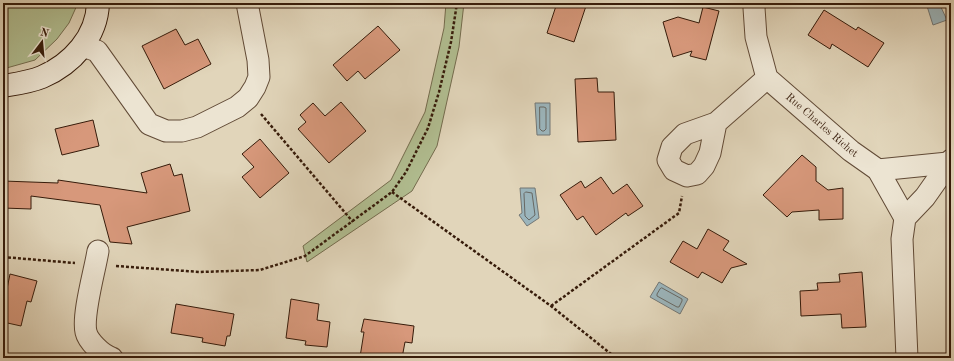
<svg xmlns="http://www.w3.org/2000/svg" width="954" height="361" viewBox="0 0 954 361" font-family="'Old Standard TT',serif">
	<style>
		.green { fill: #b1be91; stroke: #746c4e }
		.water { fill: #9bb5bc; stroke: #737775 }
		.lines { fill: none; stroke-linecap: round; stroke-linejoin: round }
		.shore { stroke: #686863; stroke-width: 1 }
		.building { fill: #d7987b; stroke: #361b0a }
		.street-casing { stroke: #614a36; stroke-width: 23 }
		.secondary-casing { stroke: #361b0a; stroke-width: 24 }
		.path { stroke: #361b0a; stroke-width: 2.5; stroke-dasharray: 3 2; stroke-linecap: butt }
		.street { stroke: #ece4d2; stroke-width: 21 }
		.secondary { stroke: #ece4d2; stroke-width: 22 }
		.labels { text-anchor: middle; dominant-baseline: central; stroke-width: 4; stroke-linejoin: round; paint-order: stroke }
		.street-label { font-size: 11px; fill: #361b0a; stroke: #ece4d2 }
	</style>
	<rect width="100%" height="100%" fill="#e1d5ba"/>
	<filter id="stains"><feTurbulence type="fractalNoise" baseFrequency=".005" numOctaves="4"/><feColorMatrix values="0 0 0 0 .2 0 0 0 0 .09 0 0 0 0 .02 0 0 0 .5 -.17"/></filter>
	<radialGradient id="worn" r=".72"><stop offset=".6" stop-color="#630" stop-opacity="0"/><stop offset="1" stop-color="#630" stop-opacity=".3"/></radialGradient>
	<g class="green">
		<polygon points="3,3 78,3 69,23 57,39 35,60 3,69"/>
		<polygon points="446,3 464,3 459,47 437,146 412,191 307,262 303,246 391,180 425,112 444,28"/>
	</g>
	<g class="water">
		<polygon points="926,3 939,3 947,20 933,25"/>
		<polygon points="535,103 550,103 550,135 537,135"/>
		<polygon points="520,188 535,188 539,218 527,226 519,215 522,213"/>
		<polygon points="659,282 688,299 680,314 650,297"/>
	</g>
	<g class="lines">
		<g class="shore">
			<polygon points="540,107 544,107 546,108 546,129 544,131 542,131 540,129"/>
			<polygon points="526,192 532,193 535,215 529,220 525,216 524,194"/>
			<polygon points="662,288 682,299 682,301 679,307 677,307 657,296 657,294 660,289"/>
		</g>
	</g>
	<g class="building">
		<polygon points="557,3 587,3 574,42 547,33"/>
		<polygon points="703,7 719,11 706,60 690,56 692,51 673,57 663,22 678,17 699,23"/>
		<polygon points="824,10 856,30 858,27 884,43 868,67 832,44 830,49 808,35"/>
		<polygon points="378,26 400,50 365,79 358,71 347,81 333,65"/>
		<polygon points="176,29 185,45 198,39 211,64 164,89 142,46"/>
		<polygon points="597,78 598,92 614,92 616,140 578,142 575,79"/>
		<polygon points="341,102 366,131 329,163 298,129 306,122 300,115 313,103 325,116"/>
		<polygon points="93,120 99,146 62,155 55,129"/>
		<polygon points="260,139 289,173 260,198 242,177 254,167 242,154"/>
		<polygon points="802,155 816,167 816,181 828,190 843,188 843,219 819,220 819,210 792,212 787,217 763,195"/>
		<polygon points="170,164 174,176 182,174 190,211 127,227 132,244 110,242 100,205 31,196 31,209 3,208 3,181 58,183 58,180 147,193 141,173"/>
		<polygon points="601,177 613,194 627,184 643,206 628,216 626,213 596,235 583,216 577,220 560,195 581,181 585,188"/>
		<polygon points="708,229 729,241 723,250 747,264 731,268 722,283 702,272 698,278 670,262 683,241 697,249"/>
		<polygon points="862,272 866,327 842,328 841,314 801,316 800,291 818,290 817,283 840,282 839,274"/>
		<polygon points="10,274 37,281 31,302 27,301 21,326 3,322 3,309"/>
		<polygon points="291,299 319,304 317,320 330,322 327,347 305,345 306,341 286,338"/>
		<polygon points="176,304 234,314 230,336 227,336 225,346 202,342 203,338 171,333"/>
		<polygon points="364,319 414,326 412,343 405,342 402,358 370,358 360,357 364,332 361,332"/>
	</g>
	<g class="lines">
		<defs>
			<g id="street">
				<path id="s1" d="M755,3L754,8L756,37L767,78L851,151L878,170L905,218"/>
				<polyline points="83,46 97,51 149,124 166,131 182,131 197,127 237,107 248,98 255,87 259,77 258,60 247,3"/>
				<polyline points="716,123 685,134 672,147 668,160 674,170 687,176 697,174 704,166 710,153 716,123 767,78"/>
				<polyline points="878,170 948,163"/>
				<path d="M98,251C95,270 82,315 86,332C88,341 102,355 112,358"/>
				<polyline points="907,358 902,239 905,218 925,197 951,160"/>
			</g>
			<path id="secondary" d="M3,86C15,84 30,82 42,77C72,64 97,37 98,3"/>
		</defs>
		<use href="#street" class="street-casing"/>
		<use href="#secondary" class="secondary-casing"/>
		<g class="path">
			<polyline points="261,114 353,222"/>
			<polyline points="392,192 551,306 616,358"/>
			<polyline points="3,257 75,263"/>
			<polyline points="116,266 200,272 260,270 305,256 392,192 406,172 428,128 439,92 451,42 457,3"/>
			<polyline points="551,306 679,213 682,196"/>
		</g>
		<use href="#street" class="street"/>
		<use href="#secondary" class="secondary"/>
	</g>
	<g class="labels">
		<g class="street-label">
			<text stroke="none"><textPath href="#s1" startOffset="149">Rue Charles Richet</textPath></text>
		</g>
	</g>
	<rect width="954" height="361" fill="none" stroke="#e1d5ba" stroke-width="16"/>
	<rect x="4" y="4" width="946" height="353" fill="none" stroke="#361b0a" stroke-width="2"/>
	<rect x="8" y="8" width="938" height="345" fill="none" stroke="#361b0a"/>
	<g transform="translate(42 42) rotate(16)" stroke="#ece4d2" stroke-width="3" paint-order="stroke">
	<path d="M0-3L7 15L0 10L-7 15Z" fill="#361b0a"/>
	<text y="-6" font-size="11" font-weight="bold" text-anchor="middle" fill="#361b0a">N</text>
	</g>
	<rect width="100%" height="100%" filter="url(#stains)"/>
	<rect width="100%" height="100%" fill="url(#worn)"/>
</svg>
